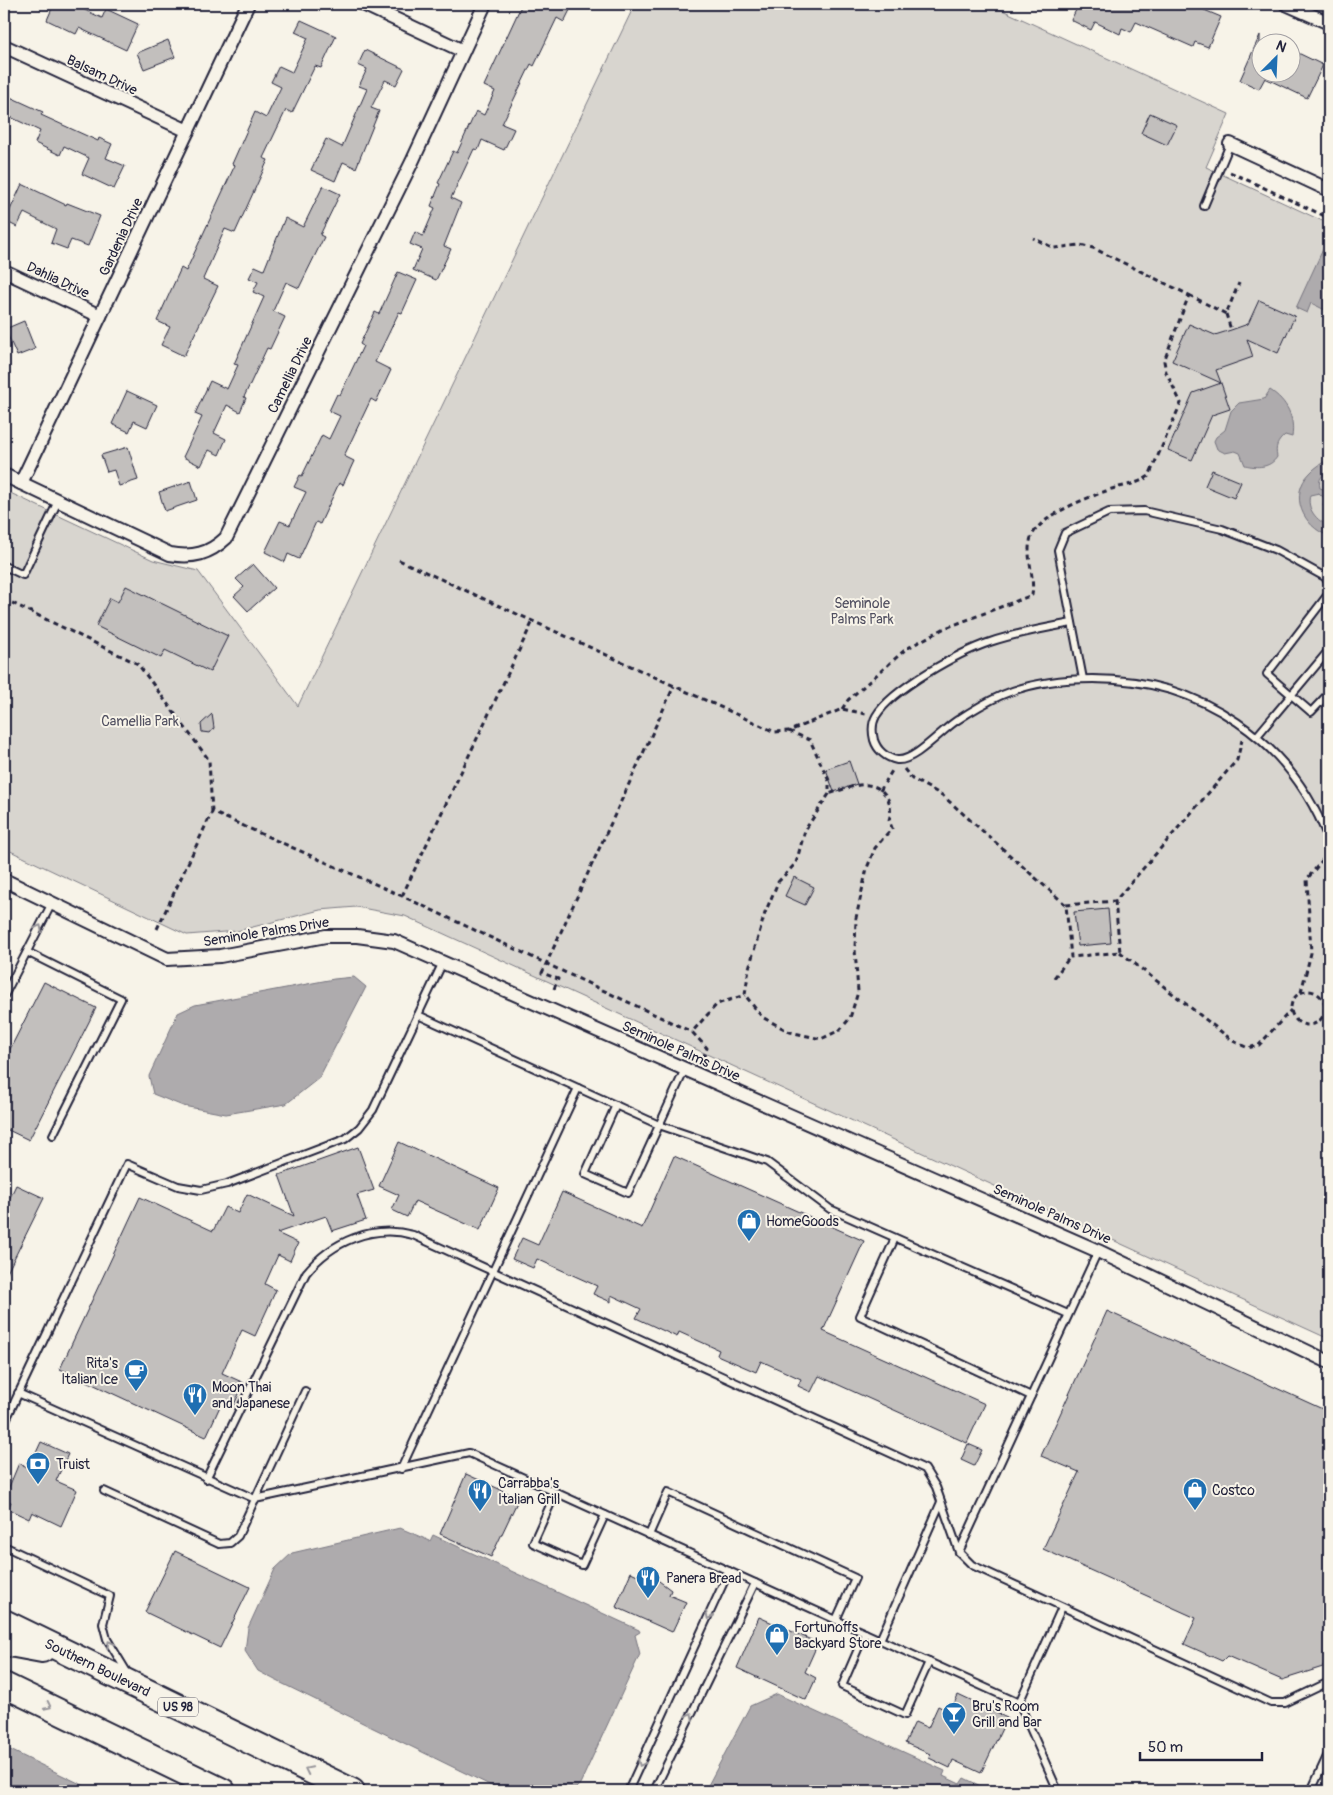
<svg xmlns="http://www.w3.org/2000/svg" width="1333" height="1795" viewBox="0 0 1333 1795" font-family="Pangolin,sans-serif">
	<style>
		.green { fill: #d8d5cf; stroke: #7d7c85 }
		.water { fill: #aeabad; stroke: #76747f }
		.building { fill: #c2bfbd; stroke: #22223b }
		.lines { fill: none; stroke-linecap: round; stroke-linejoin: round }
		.lane-casing { stroke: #22223b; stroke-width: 10 }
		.street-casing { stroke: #22223b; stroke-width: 16 }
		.highway-casing { stroke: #22223b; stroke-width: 28 }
		.path { stroke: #22223b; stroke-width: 3; stroke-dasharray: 5 4; stroke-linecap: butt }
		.lane { stroke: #f7f3e8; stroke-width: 6 }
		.street { stroke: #f7f3e8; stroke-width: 12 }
		.highway { stroke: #f7f3e8; stroke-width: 24 }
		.oneway { stroke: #97959a }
		.labels { text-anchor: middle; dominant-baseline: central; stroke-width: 4; stroke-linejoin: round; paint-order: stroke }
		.shield { fill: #f7f3e8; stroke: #62616f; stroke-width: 1 }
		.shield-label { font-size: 12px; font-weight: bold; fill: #22223b }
		.street-label { font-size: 14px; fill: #22223b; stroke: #f7f3e8 }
		.park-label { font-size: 14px; fill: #504f60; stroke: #f7f3e8 }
		.poi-label { font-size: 14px; fill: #22223b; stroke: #f7f3e8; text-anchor: start }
	</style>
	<rect width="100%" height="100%" fill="#f7f3e8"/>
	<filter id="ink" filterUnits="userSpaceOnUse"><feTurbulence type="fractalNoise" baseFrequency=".02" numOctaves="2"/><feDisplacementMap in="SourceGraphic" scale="10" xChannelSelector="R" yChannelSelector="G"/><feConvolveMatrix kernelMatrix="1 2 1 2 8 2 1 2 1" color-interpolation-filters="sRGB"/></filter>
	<g filter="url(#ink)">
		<polygon class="green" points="635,4 989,4 1229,114 1206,167 1329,224 1329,1339 405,916 356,907 320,910 237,931 187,935 4,848 4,490 153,560 198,571 298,706"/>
		<g class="water">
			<polygon points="1324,247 1329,249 1329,312 1311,303 1307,313 1296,308"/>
			<path d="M1270,390C1287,401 1295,417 1292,437L1285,435C1277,442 1275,447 1277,457C1270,468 1257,468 1245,465L1240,453L1235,451L1225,453L1217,449L1214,441L1216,437L1225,430L1231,411L1239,403L1264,399Z"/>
			<path d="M1329,458V471C1322,476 1318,478 1320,488L1329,491V509L1323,505L1325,499L1319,493L1310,495C1306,509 1317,521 1329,526V536C1303,527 1288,495 1310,473C1315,467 1323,463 1329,458Z"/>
			<polygon points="354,977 366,987 319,1078 286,1104 226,1114 183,1106 153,1094 149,1076 178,1013 195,1005 334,979"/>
			<polygon points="400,1528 430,1541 433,1535 639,1630 640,1632 635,1635 640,1654 580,1784 573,1791 502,1791 275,1680 258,1671 245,1651 248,1628 275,1569 292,1553"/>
			<polygon points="777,1694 945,1771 943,1776 960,1784 964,1778 991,1791 705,1791 750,1706"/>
			<polygon points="4,1747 95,1791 4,1791"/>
		</g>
		<g class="building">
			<polygon points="54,4 72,4 102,18 106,9 138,24 126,50 79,28 76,34 47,20"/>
			<polygon points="522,4 573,4 564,22 557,18 534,66 531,64 502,124 514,129 504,150 482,140 478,150 474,149 451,198 461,203 444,246 451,249 436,280 413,270 422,249 410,244 415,232 423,236 435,208 431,206 440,184 438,183 453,151 457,153 476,111 484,115 495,91 484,86"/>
			<polygon points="1079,4 1190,4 1221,17 1208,47 1195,42 1193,47 1136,22 1131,32 1122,28 1120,34 1095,22 1091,30 1071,20"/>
			<polygon points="301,20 336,36 321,68 315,66 292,113 286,110 263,158 268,160 235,233 225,229 203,279 218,286 184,356 161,345 170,327 157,321 181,268 186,271 235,165 232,164 255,112 266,118 281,87 271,82 279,66 292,72 308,38 295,32"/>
			<polygon points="1260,35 1260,72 1290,72 1290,59 1294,51 1323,65 1307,98 1265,78 1259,89 1240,80"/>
			<polygon points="168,40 175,57 144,69 137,53"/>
			<polygon points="365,50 404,69 396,85 385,80 371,108 379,111 356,168 343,162 335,181 311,170 326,139 342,147 367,89 359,86 367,69 358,65"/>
			<polygon points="8,96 43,112 41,115 98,141 99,138 112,144 106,158 125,166 114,189 82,174 89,158 64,146 60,155 35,143 40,131 4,114 4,105"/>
			<polygon points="1150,113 1177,125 1167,145 1141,133"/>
			<polygon points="22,184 66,205 67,203 100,216 88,246 71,240 67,249 51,243 56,229 24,213 17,227 5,221"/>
			<polygon points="323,186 340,194 320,235 324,237 299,288 286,282 273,311 285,317 270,349 267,348 244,397 246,398 240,412 227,405 214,433 226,439 219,455 209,450 201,466 183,457 202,417 195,414 210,381 227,389 238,365 234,364 264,297 253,292 258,282 249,278 255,266 264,270 285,218 303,227"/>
			<polygon points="398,272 417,280 402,313 399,312 375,362 391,370 376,402 371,399 344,456 354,461 343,485 339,483 320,524 316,522 299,559 288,554 285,562 265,552 280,521 290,525 306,492 294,487 300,475 302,476 322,435 329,439 340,416 329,411 337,394 340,395 363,346 360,344 375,312 379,314"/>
			<polygon points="1259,300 1295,316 1278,353 1247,339 1253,357 1216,370 1221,383 1172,361 1189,324 1215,335 1231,330 1248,324"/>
			<polygon points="24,321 35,349 17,356 5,329"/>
			<polygon points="1221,383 1230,409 1212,415 1192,460 1168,450 1193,393"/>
			<polygon points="127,391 157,405 147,427 134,421 129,432 112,424"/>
			<polygon points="128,447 138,480 119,486 114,470 107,472 101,455"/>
			<polygon points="1212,470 1241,482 1234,498 1205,486"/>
			<polygon points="191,481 197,500 165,511 159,492"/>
			<polygon points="253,564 274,588 248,611 234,596 244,587 236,579"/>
			<polygon points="126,586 228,636 210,672 165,650 161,658 96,626 110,598 118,602"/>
			<polygon points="212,714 214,728 210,733 202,732 201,724"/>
			<polygon points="849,761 857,784 834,792 826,769"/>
			<polygon points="794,877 814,887 805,905 785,896"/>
			<polygon points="1108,909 1111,943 1078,946 1074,912"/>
			<polygon points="44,982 96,1008 29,1140 4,1128 4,1061"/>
			<polygon points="399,1142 499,1188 480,1230 415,1201 407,1217 392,1210 399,1195 379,1186"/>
			<polygon points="358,1147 374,1190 357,1195 366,1220 332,1231 326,1216 277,1233 298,1243 290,1261 278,1255 265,1284 276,1290 255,1336 242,1330 222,1373 244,1383 233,1407 222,1402 206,1437 60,1369 140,1197 213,1231 225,1207 238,1213 247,1194 294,1216 279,1175"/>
			<polygon points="674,1156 864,1241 823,1331 985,1404 967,1443 819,1376 811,1392 798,1386 801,1379 761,1361 756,1372 717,1355 719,1350 679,1332 677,1337 636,1318 641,1309 611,1295 611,1302 593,1294 597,1286 537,1259 533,1268 512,1259 522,1238 538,1245 562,1192 642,1228"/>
			<polygon points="16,1185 44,1198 4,1279 4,1210"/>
			<polygon points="1107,1311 1329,1412 1329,1665 1282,1680 1227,1656 1222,1661 1184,1644 1196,1618 1043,1549 1079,1472 1041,1456"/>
			<polygon points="41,1442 68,1454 56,1481 77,1490 61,1526 32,1512 29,1519 8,1509 11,1502 4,1499 19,1463 29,1468"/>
			<polygon points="968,1444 982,1450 974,1466 961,1460"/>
			<polygon points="466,1474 519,1498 491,1557 440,1534"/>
			<polygon points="175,1551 250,1587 220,1648 145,1612"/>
			<polygon points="631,1572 648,1580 651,1575 671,1590 669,1595 686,1602 672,1632 616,1607"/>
			<polygon points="759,1617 818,1643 805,1672 816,1678 806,1700 737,1668"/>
			<polygon points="958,1695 1007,1718 981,1773 953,1760 950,1768 929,1758 930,1754 905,1743 915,1722 928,1728 938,1706 950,1712"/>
		</g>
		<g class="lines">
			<defs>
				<g id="lane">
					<polyline points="1204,206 1230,144"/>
					<polyline points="4,566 23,575 58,501"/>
					<polyline points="1329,593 1267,674 1311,712 1329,693"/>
					<path d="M1072,623C1044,628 1017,633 990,642C960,652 892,689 876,716C872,723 872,732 874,740C877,750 886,758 897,760C914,762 942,730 956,721C971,711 986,702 1002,695C1030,683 1063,679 1093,679C1201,679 1291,740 1329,841"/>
					<polyline points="1083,679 1058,550 1065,533 1109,512 1144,511 1222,529 1276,550 1325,577 1329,584"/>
					<polyline points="1257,736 1329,650"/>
					<polyline points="27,952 121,999 53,1135"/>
					<polyline points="4,996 52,903"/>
					<polyline points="578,1088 659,1125 767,1162 830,1209 1068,1314"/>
					<polyline points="616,1105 585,1174 628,1193 685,1069"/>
					<polyline points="895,1238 860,1316 1031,1396"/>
					<polyline points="18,1393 255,1499 469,1453 1019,1703 1058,1791"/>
					<polyline points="4,1424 127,1164 178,1186 201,1190 227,1184 345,1139 359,1128 373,1110 443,962"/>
					<polyline points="401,1469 578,1088 418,1015"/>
					<path d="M206,1479L306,1273C332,1241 373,1224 413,1235L925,1469L936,1487L959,1552L972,1565L1271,1703H1285L1329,1682"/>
					<polyline points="104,1491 219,1544 230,1543 238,1536 305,1391"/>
					<polyline points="556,1492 533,1543 582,1565 605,1515"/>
					<polyline points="649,1535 668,1492 855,1578 836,1620"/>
					<polyline points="4,1546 110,1596 103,1624 107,1639 127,1672"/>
					<polyline points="959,1552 1098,1251"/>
					<polyline points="865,1633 842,1686 905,1715 929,1662"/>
					<polyline points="880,1640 941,1502"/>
					<polyline points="1019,1703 1062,1607"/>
					<polyline points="628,1791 729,1571"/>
					<polyline points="654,1791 755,1583"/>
					<polyline points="1311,1791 1329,1752"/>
				</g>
				<g id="street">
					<polyline points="363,4 463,51"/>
					<polyline points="1286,4 1329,23"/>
					<polyline points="4,46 188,131"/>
					<polyline points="1230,144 1329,190"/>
					<polyline points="4,271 100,316"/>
					<path d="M4,475L170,554C193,558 209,554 226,538L412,162L485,4"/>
					<polyline points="21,483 248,4"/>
					<polyline points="4,880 167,959 220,956 326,936 357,936 394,941 1098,1251 1329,1362"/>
				</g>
				<g id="highway">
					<path id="s1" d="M4,1622L352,1791"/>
					<polyline points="4,1643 42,1650"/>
					<polyline points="4,1685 223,1791"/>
				</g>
			</defs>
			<use href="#lane" class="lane-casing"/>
			<use href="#street" class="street-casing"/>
			<use href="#highway" class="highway-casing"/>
			<g class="path">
				<polyline points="1230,172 1329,218"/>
				<polyline points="1189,295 1226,314 1239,283"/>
				<polyline points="1226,314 1231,330"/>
				<polyline points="399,560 775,732 789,731 842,709 866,714"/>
				<polyline points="4,599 138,664 209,760 212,812"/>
				<path d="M842,709L848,700L906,649L943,629L1032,595C1035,577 1026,558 1030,541C1035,517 1085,499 1106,491C1121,485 1135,486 1149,476L1181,403L1166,372L1164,361L1189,295L1093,248L1080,245L1054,248L1033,238"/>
				<path d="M789,731L810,740L829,781V794L805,830L796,863L778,882L765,913L749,968L745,995L762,1017L790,1032L821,1039L840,1030L850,1018L858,992L855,949L856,918L867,868L875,848L892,828L889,820C894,805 886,787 868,785C859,783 838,791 829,794"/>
				<polyline points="904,769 912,779 942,795 1066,905"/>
				<polyline points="880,791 893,769"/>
				<polyline points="402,896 533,621"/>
				<polyline points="1115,901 1120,952 1071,957 1066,905 1115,901 1237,760 1242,740"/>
				<polyline points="157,929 212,812 402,896 692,1032"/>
				<polyline points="1120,952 1233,1041 1248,1048 1259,1045 1291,1010"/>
				<polyline points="1054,978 1070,957"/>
				<polyline points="554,989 558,979 542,973 674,686"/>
				<circle cx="1308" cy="1008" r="17"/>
				<polyline points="1301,992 1311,953 1307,879 1329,852"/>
				<polyline points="1324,1013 1329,1016"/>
				<polyline points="703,1058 707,1048 692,1032 717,1004 745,995"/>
			</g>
			<use href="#lane" class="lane"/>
			<use href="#street" class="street"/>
			<use href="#highway" class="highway"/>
		</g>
		<defs><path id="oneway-chevron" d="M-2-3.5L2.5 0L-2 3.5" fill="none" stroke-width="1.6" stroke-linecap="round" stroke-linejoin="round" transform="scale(1.25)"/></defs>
		<g class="oneway">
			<use href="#oneway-chevron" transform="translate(39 928) rotate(-63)"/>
			<use href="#oneway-chevron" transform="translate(709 1616) rotate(115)"/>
			<use href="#oneway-chevron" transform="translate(110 1644) rotate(-118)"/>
			<use href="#oneway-chevron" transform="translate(48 1706) rotate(26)"/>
			<use href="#oneway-chevron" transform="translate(690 1716) rotate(-64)"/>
			<use href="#oneway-chevron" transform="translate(641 1763) rotate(115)"/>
			<use href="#oneway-chevron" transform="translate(308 1770) rotate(-154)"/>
		</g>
	</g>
	<defs>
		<symbol id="shop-pin" viewBox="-11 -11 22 30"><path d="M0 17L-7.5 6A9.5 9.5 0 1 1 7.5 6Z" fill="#1f6fb2" stroke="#f7f3e8"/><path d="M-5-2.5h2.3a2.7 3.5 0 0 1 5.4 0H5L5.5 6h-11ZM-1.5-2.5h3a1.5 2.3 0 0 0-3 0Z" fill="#fff"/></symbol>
		<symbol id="cafe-pin" viewBox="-11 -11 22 30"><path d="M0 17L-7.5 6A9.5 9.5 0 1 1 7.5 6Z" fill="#1f6fb2" stroke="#f7f3e8"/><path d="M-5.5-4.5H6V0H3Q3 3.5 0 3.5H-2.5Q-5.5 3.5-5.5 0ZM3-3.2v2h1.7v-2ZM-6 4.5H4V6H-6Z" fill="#fff"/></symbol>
		<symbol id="restaurant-pin" viewBox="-11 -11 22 30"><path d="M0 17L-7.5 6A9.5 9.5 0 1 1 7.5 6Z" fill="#1f6fb2" stroke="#f7f3e8"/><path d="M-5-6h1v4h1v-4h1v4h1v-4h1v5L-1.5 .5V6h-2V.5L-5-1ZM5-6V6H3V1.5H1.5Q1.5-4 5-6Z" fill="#fff"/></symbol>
		<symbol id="bank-pin" viewBox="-11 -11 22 30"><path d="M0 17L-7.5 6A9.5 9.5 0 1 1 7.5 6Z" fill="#1f6fb2" stroke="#f7f3e8"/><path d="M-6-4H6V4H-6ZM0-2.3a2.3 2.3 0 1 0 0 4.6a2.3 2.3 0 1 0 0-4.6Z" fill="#fff"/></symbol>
		<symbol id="bar-pin" viewBox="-11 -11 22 30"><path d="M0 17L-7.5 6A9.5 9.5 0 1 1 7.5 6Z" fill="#1f6fb2" stroke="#f7f3e8"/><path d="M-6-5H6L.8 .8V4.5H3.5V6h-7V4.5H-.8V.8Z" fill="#fff"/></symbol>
	</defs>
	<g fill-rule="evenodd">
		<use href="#shop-pin" x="735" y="1207" width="28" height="38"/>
		<use href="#cafe-pin" x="122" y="1357" width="28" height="38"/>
		<use href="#restaurant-pin" x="181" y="1381" width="28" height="38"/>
		<use href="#bank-pin" x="24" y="1450" width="28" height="38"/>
		<use href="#shop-pin" x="1181" y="1476" width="28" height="38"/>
		<use href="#restaurant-pin" x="466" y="1477" width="28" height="38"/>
		<use href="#restaurant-pin" x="634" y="1564" width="28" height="38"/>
		<use href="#shop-pin" x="763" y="1621" width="28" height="38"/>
		<use href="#bar-pin" x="940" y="1700" width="28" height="38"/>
	</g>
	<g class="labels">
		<rect class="shield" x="158" y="1697.5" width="40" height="19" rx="4"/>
		<g class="shield-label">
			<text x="178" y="1707">US 98</text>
		</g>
		<g class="street-label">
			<text transform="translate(102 75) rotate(25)">Balsam Drive</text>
			<text transform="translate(121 237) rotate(-65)">Gardenia Drive</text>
			<text transform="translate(58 280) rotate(25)">Dahlia Drive</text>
			<text transform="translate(290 375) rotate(-64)">Camellia Drive</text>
			<text transform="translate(266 932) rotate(-9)">Seminole Palms Drive</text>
			<text transform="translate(681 1051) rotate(24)">Seminole Palms Drive</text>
			<text transform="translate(1052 1214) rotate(24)">Seminole Palms Drive</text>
			<text stroke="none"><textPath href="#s1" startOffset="104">Southern Boulevard</textPath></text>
		</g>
		<g class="park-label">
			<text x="862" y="603">Seminole<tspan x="862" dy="16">Palms Park</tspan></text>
			<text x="140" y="721">Camellia Park</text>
		</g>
		<g class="poi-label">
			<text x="766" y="1221">HomeGoods</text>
			<text x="118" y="1363" text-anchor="end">Rita's<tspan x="118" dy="16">Italian Ice</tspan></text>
			<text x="212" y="1387">Moon Thai<tspan x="212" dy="16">and Japanese</tspan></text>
			<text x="56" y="1464">Truist</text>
			<text x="498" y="1483">Carrabba's<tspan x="498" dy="16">Italian Grill</tspan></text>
			<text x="1212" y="1490">Costco</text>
			<text x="666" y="1578">Panera Bread</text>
			<text x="794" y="1627">Fortunoffs<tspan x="794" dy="16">Backyard Store</tspan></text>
			<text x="972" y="1706">Bru's Room<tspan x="972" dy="16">Grill and Bar</tspan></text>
		</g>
	</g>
	<rect width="1333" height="1795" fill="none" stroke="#f7f3e8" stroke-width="20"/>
	<rect x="10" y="10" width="1313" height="1775" fill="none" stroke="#22223b" stroke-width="2" filter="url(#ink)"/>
	<g transform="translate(1276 58) rotate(24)"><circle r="24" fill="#f7f3e8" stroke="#a29fa3"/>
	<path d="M0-4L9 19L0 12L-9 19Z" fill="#1f6fb2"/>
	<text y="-8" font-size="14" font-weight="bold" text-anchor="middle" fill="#22223b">N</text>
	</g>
	<path d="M1140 1752v8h122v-8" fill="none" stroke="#22223b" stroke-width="2.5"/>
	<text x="1148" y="1752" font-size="15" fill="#22223b" stroke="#f7f3e8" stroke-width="4" paint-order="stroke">50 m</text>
</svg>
